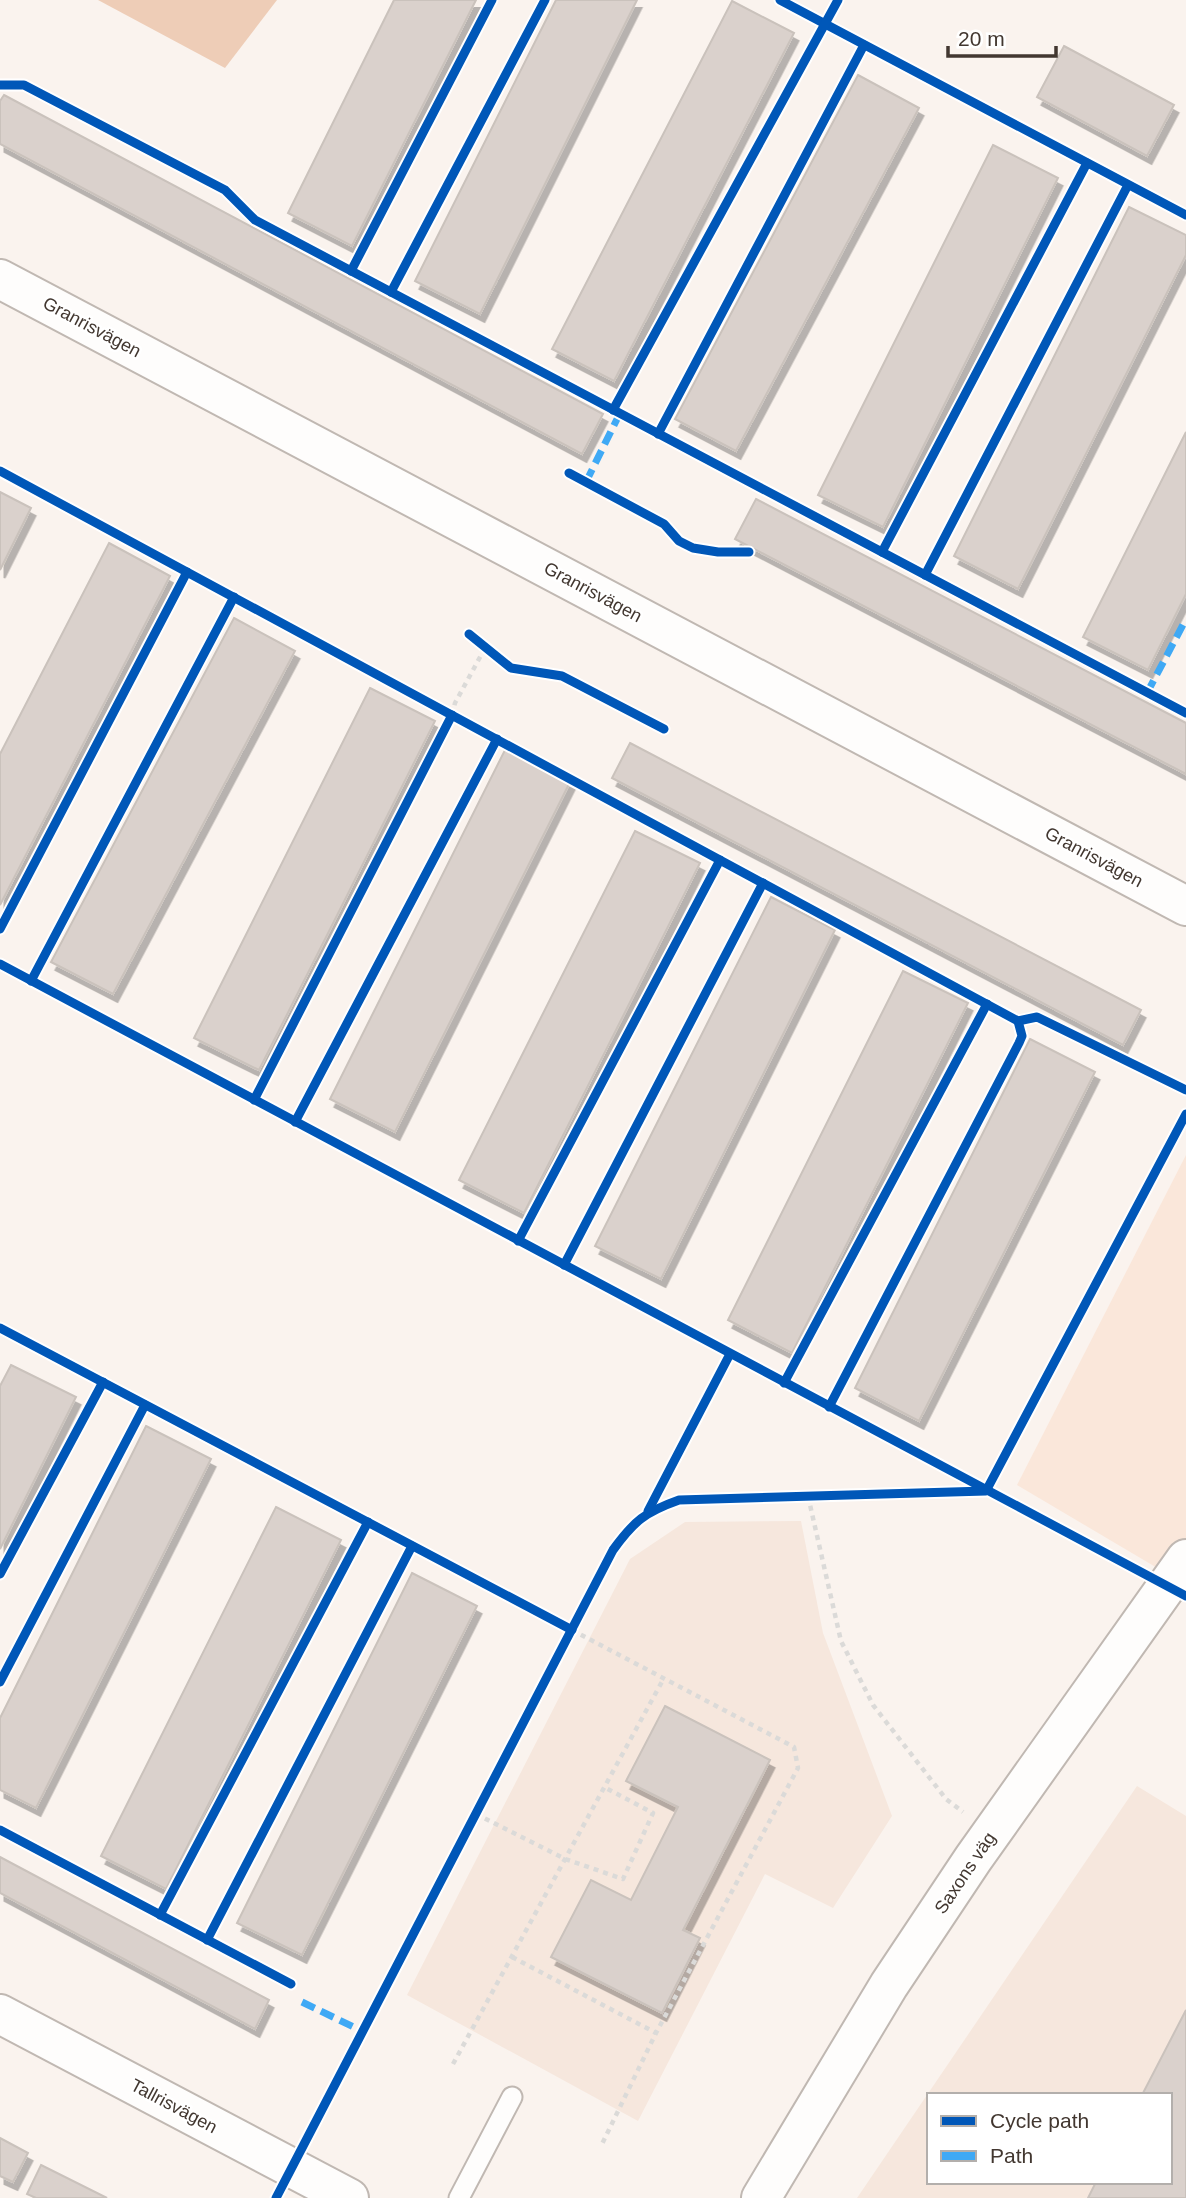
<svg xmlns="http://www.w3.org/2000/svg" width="1186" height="2198" viewBox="0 0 1186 2198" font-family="Arial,sans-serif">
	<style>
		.built { fill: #f6e7dd; fill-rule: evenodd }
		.green { fill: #fae7da }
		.forest { fill: #eecdb7 }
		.building { fill: #dad1cc; stroke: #cac2bc; stroke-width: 2; filter: url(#shadow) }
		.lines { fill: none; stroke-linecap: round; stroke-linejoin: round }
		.lane-casing { stroke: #c0b8b2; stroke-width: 23 }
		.street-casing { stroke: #c0b8b2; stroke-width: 42 }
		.path { stroke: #dbdad8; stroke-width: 4.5; stroke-dasharray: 5 5; stroke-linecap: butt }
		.lane { stroke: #fefdfc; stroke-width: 19 }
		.street { stroke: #fefdfc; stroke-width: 38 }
		.quiet { stroke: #3fa9f5; stroke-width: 7; stroke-dasharray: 14 7; stroke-linecap: butt }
		.cycleway-casing { stroke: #fff; stroke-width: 13 }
		.cycleway { stroke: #0057b8; stroke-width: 9 }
		.labels { text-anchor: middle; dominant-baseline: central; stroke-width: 5; stroke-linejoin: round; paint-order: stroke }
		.street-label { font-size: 18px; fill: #423730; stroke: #fff }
	</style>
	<defs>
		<filter id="shadow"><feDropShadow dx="4.5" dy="8" stdDeviation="0" flood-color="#0004"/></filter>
	</defs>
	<rect width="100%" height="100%" fill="#faf3ee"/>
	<g class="built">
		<polygon points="801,1521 823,1633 892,1816 833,1908 765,1874 638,2121 407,1995 630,1559 685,1522"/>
		<path d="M1137,1786L1186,1816V2198H857ZM929,2095H1170V2182H929Z"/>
	</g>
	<polygon class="green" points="1186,1155 1186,1585 1017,1485"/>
	<polygon class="forest" points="98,0 277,0 225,68"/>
	<g class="building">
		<polygon points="394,0 476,0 352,246 288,213"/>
		<polygon points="556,0 637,0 480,314 415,281"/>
		<polygon points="732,1 794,33 614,381 552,349"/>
		<polygon points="1064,46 1174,105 1147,156 1037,97"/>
		<polygon points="858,75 919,108 736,451 675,419"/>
		<polygon points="4,95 603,414 582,454 0,144 0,101"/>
		<polygon points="993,145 1058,178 883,527 818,495"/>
		<polygon points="1129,207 1186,235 1186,255 1018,589 954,556"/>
		<polygon points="1186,432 1186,594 1148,670 1083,637"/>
		<polygon points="0,492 31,508 0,570"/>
		<polygon points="756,499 1186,723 1186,774 735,539"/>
		<polygon points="109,543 170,576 0,905 0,754"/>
		<polygon points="234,618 295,651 113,994 51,962"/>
		<polygon points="370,688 435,721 259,1070 194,1038"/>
		<polygon points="630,743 1141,1010 1123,1045 612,778"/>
		<polygon points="505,750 570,782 395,1132 330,1099"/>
		<polygon points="635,831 700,863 524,1213 459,1180"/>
		<polygon points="771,897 835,930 661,1279 595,1246"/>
		<polygon points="903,971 968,1003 792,1353 728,1320"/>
		<polygon points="1030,1039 1095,1072 919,1421 855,1388"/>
		<polygon points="11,1365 76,1397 0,1549 0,1386"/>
		<polygon points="146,1426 211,1459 36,1808 0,1790 0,1718"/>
		<polygon points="276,1507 341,1540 166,1889 101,1856"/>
		<polygon points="412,1573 477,1606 302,1955 237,1923"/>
		<polygon points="665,1706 770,1760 683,1930 700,1938 662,2013 551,1957 591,1880 631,1900 678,1807 626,1781"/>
		<polygon points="0,1857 269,2000 255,2029 0,1893"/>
		<polygon points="1186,2010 1186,2198 1088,2198 1096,2182 1170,2182 1170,2095 1142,2095"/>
		<polygon points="0,2138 28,2153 13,2182 0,2176"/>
		<polygon points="41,2165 107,2198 36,2198 27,2194"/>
	</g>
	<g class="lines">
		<defs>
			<polyline id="lane" points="459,2198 512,2097"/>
			<g id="street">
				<polyline points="0,279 1186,906"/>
				<polyline points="0,2014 349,2198"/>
				<polyline points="761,2198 889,1985 973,1859 1186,1559"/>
			</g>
		</defs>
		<use href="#lane" class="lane-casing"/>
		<use href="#street" class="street-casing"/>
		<g class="path">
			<polyline points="452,715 455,703 485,648"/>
			<polyline points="808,1496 841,1641 873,1705 946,1799 963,1812"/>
			<polyline points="572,1630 794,1747 798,1768 656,2033 602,2144"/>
			<polyline points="476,1814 565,1859 623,1879 653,1813 604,1787"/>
			<polyline points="512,1957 656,2033"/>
			<polyline points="453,2064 664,1678"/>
		</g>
		<use href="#lane" class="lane"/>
		<use href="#street" class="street"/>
		<g class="quiet">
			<polyline points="586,482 620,413"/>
			<polyline points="1147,693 1186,619"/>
			<polyline points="302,2002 362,2031"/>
		</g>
		<defs>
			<g id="cycleway">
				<polyline points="780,0 1186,215"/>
				<polyline points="0,85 24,85 225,190 255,220 1186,713"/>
				<polyline points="351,271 492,0"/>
				<polyline points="391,292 545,0"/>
				<polyline points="613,410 838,0"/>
				<polyline points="658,434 864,45"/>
				<polyline points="0,471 1018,1021 1037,1017 1186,1090"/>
				<polyline points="569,473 664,524 679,541 693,548 718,552 749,552"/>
				<polyline points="882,552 1087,163"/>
				<polyline points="925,575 1128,185"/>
				<polyline points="469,634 511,668 562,676 664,729"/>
				<polyline points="0,929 187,572"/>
				<polyline points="0,964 1186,1596"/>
				<polyline points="31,981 234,597"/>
				<polyline points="254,1100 452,715"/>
				<polyline points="295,1122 497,739"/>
				<polyline points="518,1241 720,860"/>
				<polyline points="564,1265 763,883"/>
				<polyline points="0,1328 572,1630"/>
				<polyline points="784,1383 987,1004"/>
				<polyline points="829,1407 1019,1043 1022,1036 1018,1021"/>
				<polyline points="648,1511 730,1354"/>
				<polyline points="0,1574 103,1382"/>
				<polyline points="0,1682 145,1405"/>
				<polyline points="0,1830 291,1984"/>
				<polyline points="160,1915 368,1522"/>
				<polyline points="207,1940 412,1546"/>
				<path d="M276,2198L613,1550C634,1521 645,1512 679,1500L986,1491L1186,1114"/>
			</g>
		</defs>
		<use href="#cycleway" class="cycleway-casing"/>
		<use href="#cycleway" class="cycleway"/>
	</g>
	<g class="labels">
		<g class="street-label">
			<text transform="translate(92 327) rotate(28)">Granrisvägen</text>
			<text transform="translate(593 592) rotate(28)">Granrisvägen</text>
			<text transform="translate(1094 857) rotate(28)">Granrisvägen</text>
			<text transform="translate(965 1873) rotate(-56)">Saxons väg</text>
			<text transform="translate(174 2106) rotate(28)">Tallrisvägen</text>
		</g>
	</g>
	<rect x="927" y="2093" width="245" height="91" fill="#ffffff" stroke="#b3afac" stroke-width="2"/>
	<rect x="941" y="2116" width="35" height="10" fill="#0057b8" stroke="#b3afac" stroke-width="2"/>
	<text x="990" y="2128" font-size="21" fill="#423730">Cycle path</text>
	<rect x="941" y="2151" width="35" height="10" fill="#3fa9f5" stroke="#b3afac" stroke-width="2"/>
	<text x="990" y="2163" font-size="21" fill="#423730">Path</text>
	<path d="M948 46v10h108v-10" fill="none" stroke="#423730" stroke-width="3.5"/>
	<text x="958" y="46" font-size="21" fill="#423730" stroke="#ffffff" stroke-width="5" paint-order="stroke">20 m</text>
</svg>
